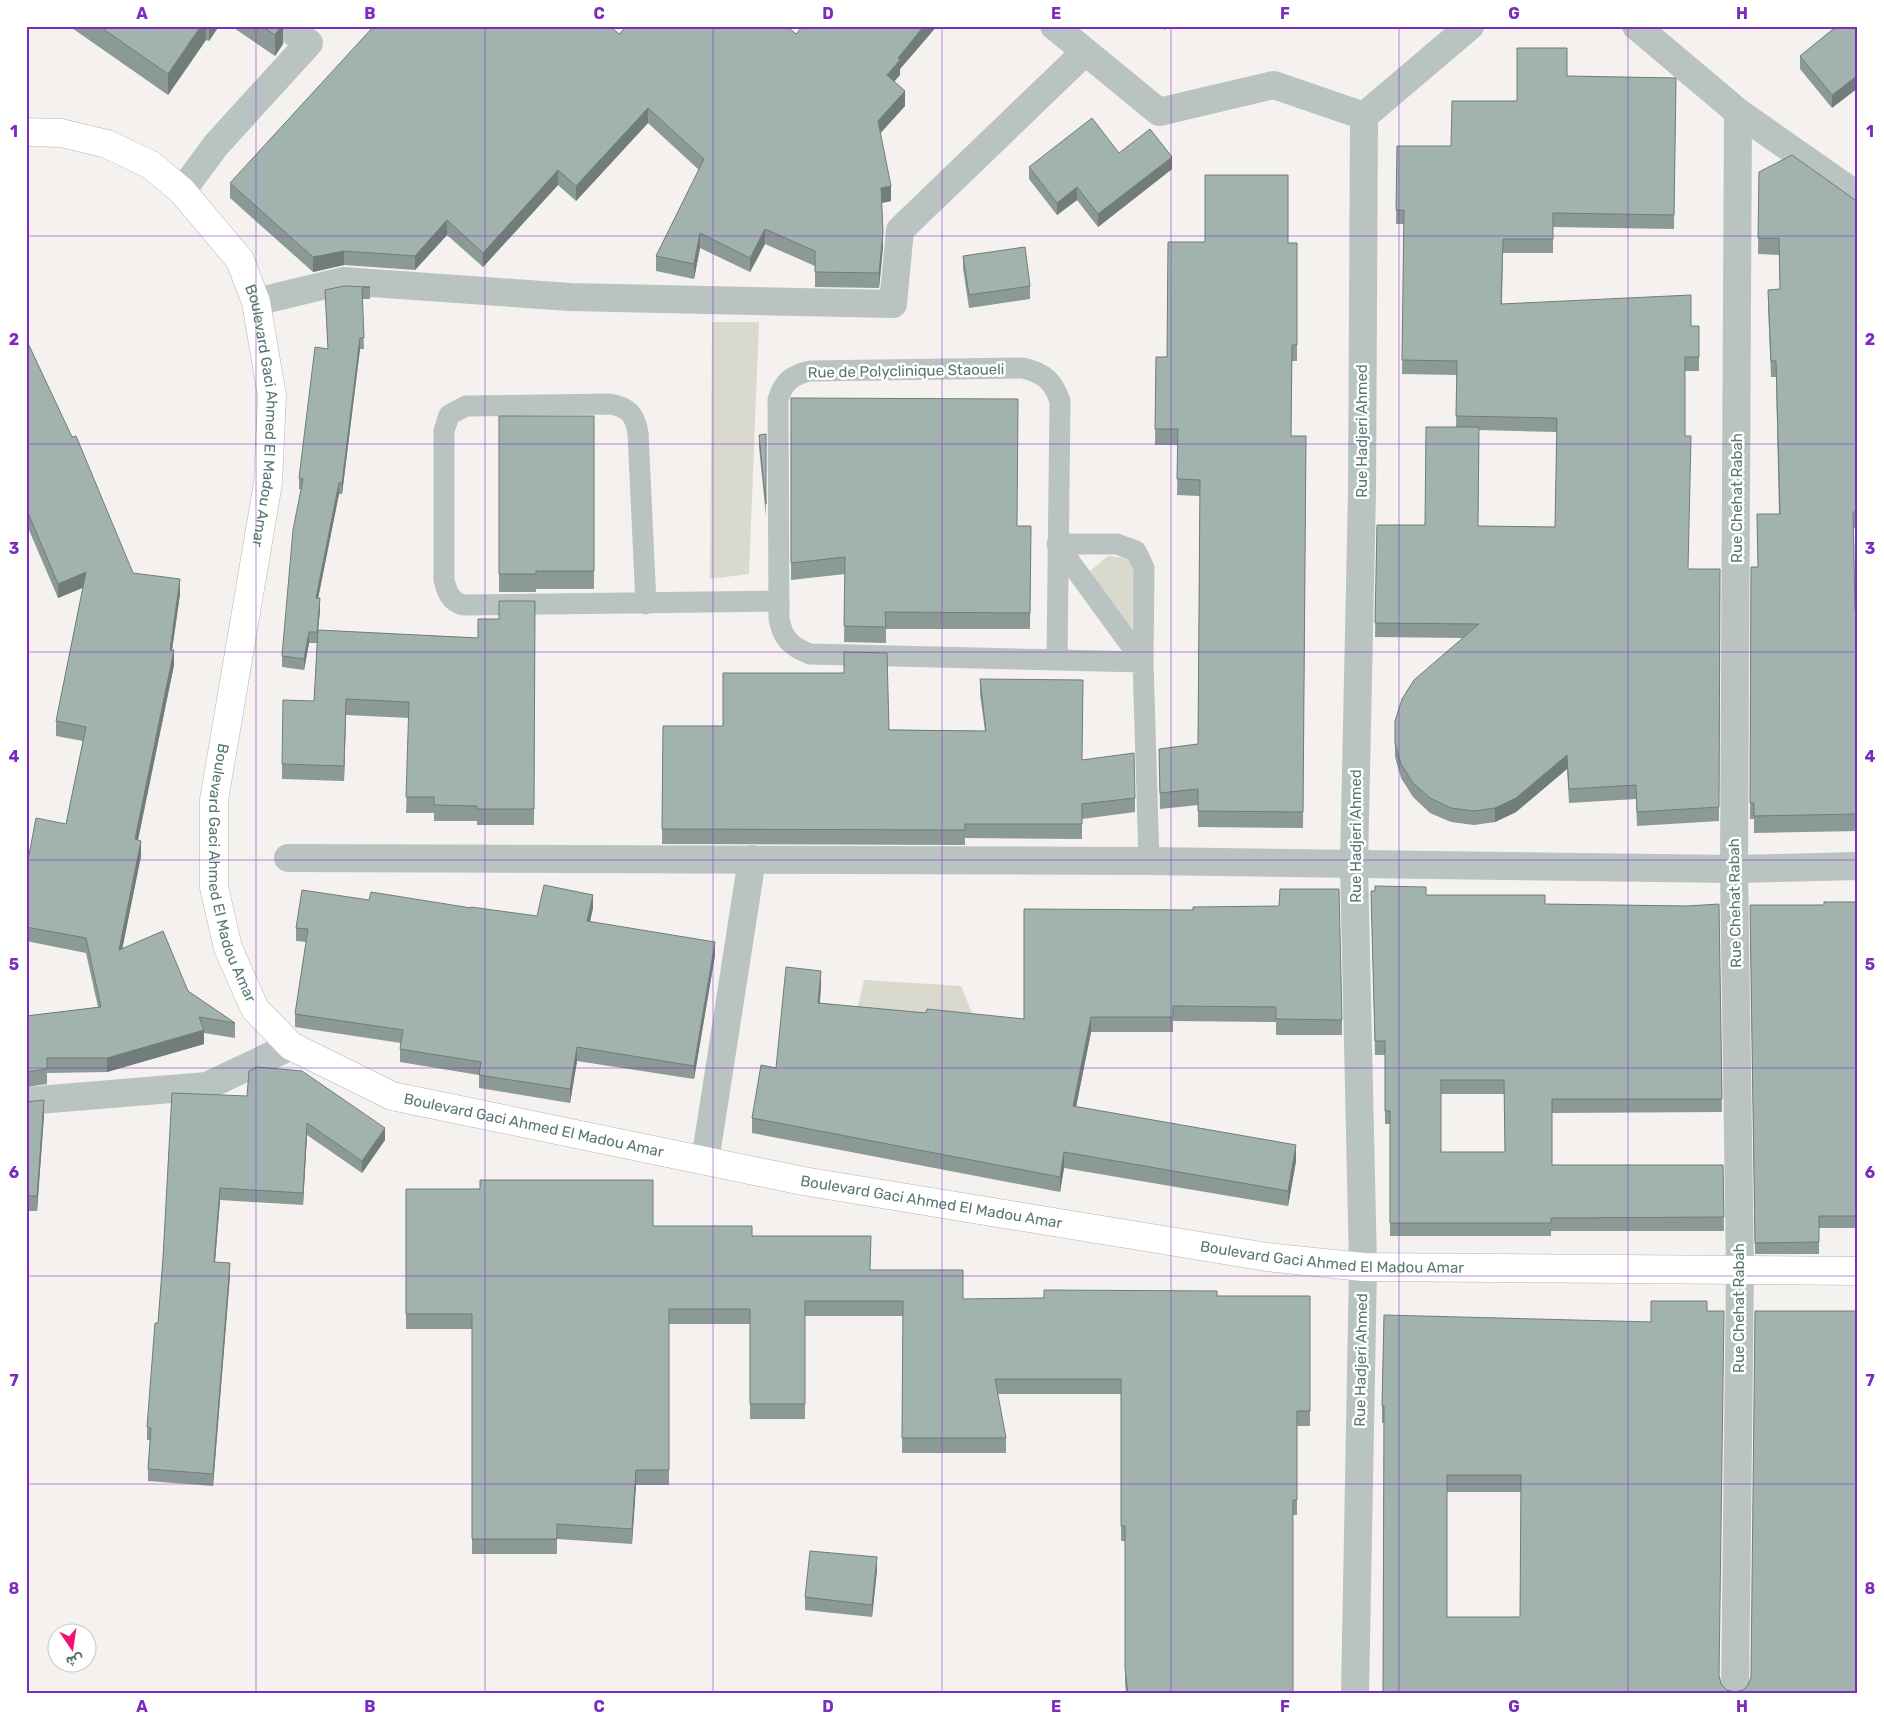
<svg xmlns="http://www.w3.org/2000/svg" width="1884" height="1720" viewBox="0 0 1884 1720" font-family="Rubik,Cairo,sans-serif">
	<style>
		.green { fill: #dad9ce }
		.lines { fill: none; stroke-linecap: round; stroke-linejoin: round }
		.secondary-casing { stroke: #acb8b6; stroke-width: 29 }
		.service { stroke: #b9c3c1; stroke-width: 21 }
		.minor { stroke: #b9c3c1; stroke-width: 28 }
		.secondary { stroke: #fff; stroke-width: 28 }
		.wall { fill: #8b9a96; fill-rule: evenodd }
		.shaded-wall { fill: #717d7a }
		.building { fill: #a2b3af; stroke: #717d7a; fill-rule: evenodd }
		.grid { fill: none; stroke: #7b2cbf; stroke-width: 1; stroke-opacity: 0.55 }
		.labels { text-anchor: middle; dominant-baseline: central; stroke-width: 5; stroke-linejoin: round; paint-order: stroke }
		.street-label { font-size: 15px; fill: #587871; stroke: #fff }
		.neatline { fill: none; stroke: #7b2cbf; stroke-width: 2 }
		.grid-label { font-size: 16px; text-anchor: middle; font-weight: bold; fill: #7b2cbf }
	</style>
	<rect width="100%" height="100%" fill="#f4f1ef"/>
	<g class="green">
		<polygon points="712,322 759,322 749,574 710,579"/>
		<polygon points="1108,556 1135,559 1132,635 1089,572"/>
		<polygon points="864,980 961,986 983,1040 854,1023"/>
	</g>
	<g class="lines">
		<defs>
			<g id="secondary">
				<path id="s1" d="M26,132L61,133L107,144L151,165L182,191L240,260L256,302L272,396L268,483L214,800V887L228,948L255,1009L291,1046L392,1096L803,1181L1267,1257L1363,1267L1858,1271"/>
			</g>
		</defs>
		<use href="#secondary" class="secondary-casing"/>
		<g class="service">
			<polygon points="1057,544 1117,544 1136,551 1144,568 1143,662"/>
			<path d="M646,604L638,433C635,414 628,407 610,404L466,406L449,415L444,431V580C447,592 450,601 463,605L779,601"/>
			<path d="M1057,660L1060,401C1053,381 1044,373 1023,368L810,371C792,375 783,382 778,400L779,618C782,638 791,647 810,654L1143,662L1149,861"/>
		</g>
		<g class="minor">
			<polyline points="1054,26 1159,112 1274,85 1364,116"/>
			<polyline points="1636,26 1738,112 1858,196"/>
			<polyline points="182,191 216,145 309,43 285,26"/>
			<polyline points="256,302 343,281 570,297 893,304 900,230 1085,52"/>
			<polyline points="288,858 1149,861 1734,869 1858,866"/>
			<polyline points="26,1101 207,1086 291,1046"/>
			<polyline points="705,1161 752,859"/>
			<polyline points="1355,1694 1363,1267 1354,865 1362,493 1364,116 1470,26"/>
			<polyline points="1735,1694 1740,1270 1734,869 1738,112"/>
		</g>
		<use href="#secondary" class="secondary"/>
	</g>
	<g class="wall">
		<polygon points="69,26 219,26 209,41 206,40 168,95"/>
		<polygon points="231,26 283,26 283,44 275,56"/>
		<polygon points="803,26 937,26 900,69 900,75 894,81 905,106 880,133 891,201 882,203 883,247 879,288 815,287 815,266 765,244 750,272 700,248 694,279 656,271 656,256 699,170 648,123 576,201 558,185 483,267 447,235 415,270 344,265 313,272 230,198 230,183 619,34 796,34"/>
		<polygon points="1161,26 1169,26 1165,30"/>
		<polygon points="1837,26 1832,108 1800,69 1800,56"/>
		<path d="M1567,76L1676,78L1674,229L1553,227V253H1503L1502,304L1691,326L1699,340V371H1685V436L1688,569H1720L1719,821L1637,826L1636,799L1569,803L1567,769L1516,812L1495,822L1474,825L1451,822L1430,813L1413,797L1401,778L1395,757V721L1463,638L1375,637L1377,525H1425L1456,427L1457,375L1402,374L1404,224H1396L1397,146H1451L1517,101ZM1479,430L1557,432L1555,527L1478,526Z"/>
		<polygon points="1119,153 1172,169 1098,227 1077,200 1057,215 1029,179 1029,167"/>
		<polygon points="1759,172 1858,202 1858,528 1854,528 1855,610 1858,610 1858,831 1754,833 1754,819 1750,819 1751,567 1758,567 1757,514 1779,514 1776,377 1771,377 1768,306 1768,290 1780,289 1779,255 1758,254"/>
		<polygon points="1288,243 1297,243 1297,361 1292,361 1291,436 1306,436 1303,828 1198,827 1198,805 1160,809 1159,749 1198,744 1200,496 1177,495 1178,445 1155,445 1156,357 1167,357"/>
		<polygon points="963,256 1030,286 1030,299 969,308 963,268"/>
		<polygon points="370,287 370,299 362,299 364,349 360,349 342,494 339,494 318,598 320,610 318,630 478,638 499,619 535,601 534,825 477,825 477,821 434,821 434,813 406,813 409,718 346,715 344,781 282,779 282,764 314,701 317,643 309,643 304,670 282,667 282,656 301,489 299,489 299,478 328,349 325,290"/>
		<polygon points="26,339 133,573 180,594 172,650 174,665 138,840 141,856 122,949 188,991 235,1023 235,1038 204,1033 204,1044 107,1072 47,1073 47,1084 26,1087 26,1016 98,1007 86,953 26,941 26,871 66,824 83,741 56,736 56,721 83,588 58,598 26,523"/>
		<polygon points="791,398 1017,526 1031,526 1030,629 886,629 886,643 844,642 845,574 791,580"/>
		<polygon points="499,416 594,416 594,589 536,589 536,592 499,592"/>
		<polygon points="766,434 766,516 759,447 759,435"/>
		<polygon points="980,679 1082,760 1135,798 1135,812 1082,819 1082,839 965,838 965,845 662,844 663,726 985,731 980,694"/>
		<path d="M1371,891L1545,904L1687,906L1719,904L1722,1112L1552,1113V1165H1723L1724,1231H1551V1236H1390V1124H1385V1055H1375ZM1441,1094H1504L1505,1152H1441Z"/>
		<polygon points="369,900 471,908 537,916 593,908 590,922 715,955 694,1079 577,1061 570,1103 479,1088 479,1075 400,1062 400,1049 401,1043 295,1027 295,1014 306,942 296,941 296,928"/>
		<polygon points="1858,902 1858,1228 1819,1228 1819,1254 1755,1254 1750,905 1824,905"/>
		<polygon points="1024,909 1342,1020 1342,1035 1276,1035 1276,1022 1173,1021 1173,1032 1091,1032 1076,1107 1296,1161 1288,1206 1064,1168 1060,1192 752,1133 752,1118 776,1068 821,986 820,1003 926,1013 1024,1019"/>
		<polygon points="172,1093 385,1140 362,1173 307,1135 303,1205 220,1200 215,1262 230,1275 213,1486 148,1481 148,1469 150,1440 147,1440 147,1427 158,1323 163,1258"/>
		<polygon points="26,1102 44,1115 37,1211 26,1211"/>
		<polygon points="406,1189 653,1226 752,1236 871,1270 963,1299 1217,1296 1310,1296 1310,1426 1297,1426 1297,1515 1293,1515 1293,1694 1126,1694 1125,1683 1125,1541 1121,1541 1121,1394 997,1394 1006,1438 1006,1453 902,1453 903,1316 805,1316 805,1419 750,1419 750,1324 669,1324 669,1485 636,1485 632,1544 557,1539 557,1554 472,1554 472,1329 406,1329"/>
		<path d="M1384,1315L1720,1677L1721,1684L1727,1690L1735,1692L1858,1694H1383L1384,1423H1382V1406ZM1447,1492H1521L1520,1617H1447Z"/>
		<polygon points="877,1570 872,1617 805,1610 805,1597"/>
	</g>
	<g class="shaded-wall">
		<polygon points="201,26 206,26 206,40 168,95 168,74"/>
		<polygon points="209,26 219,26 209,41"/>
		<polygon points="281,26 283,26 283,44 275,56 275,35"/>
		<polygon points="924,26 937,26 900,69 900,75 887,90 887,75 898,58"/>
		<polygon points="1858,75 1858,88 1832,108 1832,95"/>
		<polygon points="905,91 905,106 878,136 878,121"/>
		<polygon points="648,108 648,123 576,201 576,186"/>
		<polygon points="1172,157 1172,169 1098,227 1098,214"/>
		<polygon points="558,170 558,185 483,267 483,253"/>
		<polygon points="891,186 891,201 881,203 881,188"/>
		<polygon points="1077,187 1077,200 1057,215 1057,203"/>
		<polygon points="447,220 447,235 415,270 415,256"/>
		<polygon points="765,229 765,244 750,272 750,258"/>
		<polygon points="883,232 883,247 879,288 879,273"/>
		<polygon points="700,233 700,248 694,279 694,264"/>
		<polygon points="344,251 344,265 313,272 313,257"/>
		<polygon points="360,338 360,349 342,494 342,483"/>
		<polygon points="339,483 339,494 316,609 316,598"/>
		<polygon points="86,572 86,586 58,598 58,584"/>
		<polygon points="180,579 180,594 170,664 170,650"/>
		<polygon points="320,598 320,610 317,643 317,632"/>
		<polygon points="309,632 309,643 304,670 304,659"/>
		<polygon points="174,650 174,665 135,854 135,839"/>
		<polygon points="346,699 346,715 344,781 344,766"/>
		<polygon points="1567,755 1567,769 1516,812 1495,822 1495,808"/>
		<polygon points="141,841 141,856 119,965 119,950"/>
		<polygon points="593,895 593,908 587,934 587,921"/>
		<polygon points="715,942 715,955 694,1079 694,1066"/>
		<polygon points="821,971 821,986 818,1018 818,1003"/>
		<polygon points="1091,1017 1091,1032 1073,1122 1073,1106"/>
		<polygon points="204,1030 204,1044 107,1072 107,1058"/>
		<polygon points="577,1047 577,1061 570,1103 570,1089"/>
		<polygon points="44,1100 44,1115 37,1211 37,1196"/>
		<polygon points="307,1123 307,1135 303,1205 303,1193"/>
		<polygon points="385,1128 385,1140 362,1173 362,1161"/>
		<polygon points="1296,1145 1296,1161 1288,1206 1288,1191"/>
		<polygon points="1064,1152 1064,1168 1060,1192 1060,1177"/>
		<polygon points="220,1188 220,1200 214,1274 214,1262"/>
		<polygon points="230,1263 230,1275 213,1486 213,1474"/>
		<polygon points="636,1470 636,1485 632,1544 632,1529"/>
		<polygon points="877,1557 877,1570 872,1617 872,1605"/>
	</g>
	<g class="building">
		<polygon points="99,26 201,26 168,74"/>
		<polygon points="262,26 281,26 275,35"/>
		<polygon points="374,26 610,26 619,34 627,26 787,26 796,34 803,26 924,26 898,58 900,60 887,75 905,91 878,121 891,186 881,188 883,232 879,273 815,272 815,251 765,229 750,258 700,233 694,264 656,256 704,159 648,108 576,186 558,170 483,253 447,220 415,256 344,251 313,257 230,183"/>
		<polygon points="1837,26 1858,26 1858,75 1832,95 1800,56"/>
		<polygon points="1517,48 1567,48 1567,76 1676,78 1674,215 1553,213 1553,239 1503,239 1501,304 1691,295 1691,326 1699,326 1699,357 1685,357 1685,436 1691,436 1688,569 1720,569 1719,807 1637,812 1636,785 1569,789 1567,755 1516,798 1495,808 1474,811 1451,808 1430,798 1413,783 1401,764 1395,743 1395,721 1402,699 1414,680 1479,624 1375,623 1377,525 1425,525 1426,427 1479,427 1478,526 1555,527 1557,418 1456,416 1457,361 1402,360 1404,210 1396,210 1397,146 1451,146 1452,101 1517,101"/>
		<polygon points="1092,118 1119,153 1150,129 1172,157 1098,214 1077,187 1057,203 1029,167"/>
		<polygon points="1792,155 1858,202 1858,512 1853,512 1855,610 1858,610 1858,814 1754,816 1754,803 1750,803 1751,567 1758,567 1757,514 1780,514 1776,361 1771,361 1768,290 1780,289 1779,238 1758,238 1759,172"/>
		<polygon points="1205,175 1288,175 1288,243 1297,243 1297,345 1292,345 1291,436 1306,436 1303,812 1198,811 1198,789 1160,793 1159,749 1198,744 1200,480 1177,479 1178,429 1155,429 1156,357 1167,357 1168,242 1205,242"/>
		<polygon points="1025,247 1030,286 969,295 963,256"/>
		<polygon points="344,286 370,287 362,288 364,338 360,338 342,483 339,483 316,598 320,598 317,632 309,632 304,659 282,656 293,530 303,479 299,478 315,347 328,349 325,290"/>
		<polygon points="26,339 72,437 76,436 133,573 180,579 170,650 174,650 135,839 141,841 119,950 163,931 188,991 235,1023 199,1017 204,1030 107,1058 47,1058 47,1069 26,1072 26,1016 101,1007 86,938 26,927 26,871 36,818 66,824 86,727 56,721 86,572 58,584 26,508"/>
		<polygon points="791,398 1018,399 1017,526 1031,526 1030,613 885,612 886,627 844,626 845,557 791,563"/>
		<polygon points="499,416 594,416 594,571 536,571 536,574 499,574"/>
		<polygon points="766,434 766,504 759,435"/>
		<polygon points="499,601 535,601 534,809 477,809 477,806 434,805 434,797 406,797 409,702 346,699 344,766 282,764 283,700 314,701 318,630 478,638 478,619 499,619"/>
		<polygon points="844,652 887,653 889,730 986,731 980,679 1083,680 1082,760 1134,753 1135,798 1082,804 1082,824 965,824 965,830 662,829 663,726 723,726 723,673 844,673"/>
		<polygon points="544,885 593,895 587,921 715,942 694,1066 577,1047 570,1089 479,1075 481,1062 400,1049 403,1030 295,1014 308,929 296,928 302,890 369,900 371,892 471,908 471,907 537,916"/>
		<path d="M1375,886L1426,887V895H1545V904L1687,906L1719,904L1722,1099H1552V1165H1723L1724,1217L1551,1218V1223H1390V1111H1385V1041H1375L1371,891H1375ZM1441,1080H1504L1505,1152H1441Z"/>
		<polygon points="1280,889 1339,889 1342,1020 1276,1019 1276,1007 1173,1006 1173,1017 1091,1017 1073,1106 1296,1145 1288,1191 1064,1152 1060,1177 752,1118 761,1065 776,1068 786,967 821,971 818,1003 926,1013 927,1009 1024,1019 1024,909 1193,910 1193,907 1279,906"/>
		<polygon points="1824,902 1858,902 1858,1216 1819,1216 1819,1242 1755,1243 1750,905 1824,905"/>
		<polygon points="257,1067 302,1071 385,1128 362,1161 307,1123 303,1193 220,1188 214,1262 230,1263 213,1474 148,1469 151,1428 147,1427 155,1323 158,1323 163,1258 172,1093 247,1096 249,1071"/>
		<polygon points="44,1100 37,1196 26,1196 26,1102"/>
		<polygon points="480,1180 653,1180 653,1226 752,1226 752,1236 871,1236 870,1270 963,1270 963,1299 1044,1298 1044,1290 1217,1291 1217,1296 1310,1296 1310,1411 1297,1411 1297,1500 1293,1500 1293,1694 1128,1694 1125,1668 1125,1526 1121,1526 1121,1379 995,1379 1006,1438 902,1438 903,1301 805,1301 805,1404 750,1404 750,1309 669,1309 669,1470 636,1470 632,1529 557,1524 557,1539 472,1539 472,1314 406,1314 406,1189 480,1189"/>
		<path d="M1651,1301H1707V1311H1724L1719,1676L1721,1684L1727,1690L1735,1692L1743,1690L1748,1685L1751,1677L1755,1311H1858V1694H1383L1384,1406H1382L1384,1315L1651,1322ZM1447,1475H1521L1520,1617H1447Z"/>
		<polygon points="810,1551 877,1557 872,1605 805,1597"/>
	</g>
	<path class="grid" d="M256,26V1694M485,26V1694M713,26V1694M942,26V1694M1171,26V1694M1399,26V1694M1628,26V1694M26,236H1858M26,444H1858M26,652H1858M26,860H1858M26,1068H1858M26,1276H1858M26,1484H1858"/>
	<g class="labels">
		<g class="street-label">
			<text transform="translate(906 371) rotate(-1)">Rue de Polyclinique Staoueli</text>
			<text stroke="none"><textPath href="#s1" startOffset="421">Boulevard Gaci Ahmed El Madou Amar</textPath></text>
			<text transform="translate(1362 431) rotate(-90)">Rue Hadjeri Ahmed</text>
			<text transform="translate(1737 498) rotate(-90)">Rue Chehat Rabah</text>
			<text transform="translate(1356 836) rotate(-90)">Rue Hadjeri Ahmed</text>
			<text stroke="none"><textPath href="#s1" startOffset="886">Boulevard Gaci Ahmed El Madou Amar</textPath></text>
			<text transform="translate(1735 903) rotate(-91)">Rue Chehat Rabah</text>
			<text stroke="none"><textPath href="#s1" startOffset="1336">Boulevard Gaci Ahmed El Madou Amar</textPath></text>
			<text stroke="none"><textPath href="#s1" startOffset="1741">Boulevard Gaci Ahmed El Madou Amar</textPath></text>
			<text stroke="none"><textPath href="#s1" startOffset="2146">Boulevard Gaci Ahmed El Madou Amar</textPath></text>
			<text transform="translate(1739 1308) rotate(-90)">Rue Chehat Rabah</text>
			<text transform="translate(1361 1360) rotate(-89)">Rue Hadjeri Ahmed</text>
		</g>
	</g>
	<rect width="1884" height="1720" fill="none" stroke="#ffffff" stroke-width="55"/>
	<g transform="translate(72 1648) rotate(167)"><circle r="24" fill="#ffffff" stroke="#bcc9c6"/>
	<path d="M0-4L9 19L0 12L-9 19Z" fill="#f40f71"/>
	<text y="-8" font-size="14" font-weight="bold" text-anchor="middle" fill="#587871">ش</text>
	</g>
	<rect x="28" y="28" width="1828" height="1664" class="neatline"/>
	<g class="grid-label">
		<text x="142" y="19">A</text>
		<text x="370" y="19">B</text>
		<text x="599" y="19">C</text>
		<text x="828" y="19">D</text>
		<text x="1056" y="19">E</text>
		<text x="1285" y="19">F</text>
		<text x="1514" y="19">G</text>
		<text x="1742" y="19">H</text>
		<text x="14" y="137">1</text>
		<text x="1870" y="137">1</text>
		<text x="14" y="345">2</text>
		<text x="1870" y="345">2</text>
		<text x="14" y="554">3</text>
		<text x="1870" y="554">3</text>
		<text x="14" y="762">4</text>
		<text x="1870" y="762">4</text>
		<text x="14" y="970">5</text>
		<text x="1870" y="970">5</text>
		<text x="14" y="1178">6</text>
		<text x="1870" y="1178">6</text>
		<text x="14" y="1386">7</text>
		<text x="1870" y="1386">7</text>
		<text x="14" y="1594">8</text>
		<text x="1870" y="1594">8</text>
		<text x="142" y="1712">A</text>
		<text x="370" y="1712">B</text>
		<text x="599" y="1712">C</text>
		<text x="828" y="1712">D</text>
		<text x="1056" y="1712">E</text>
		<text x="1285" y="1712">F</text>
		<text x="1514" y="1712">G</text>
		<text x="1742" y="1712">H</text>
	</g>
</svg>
